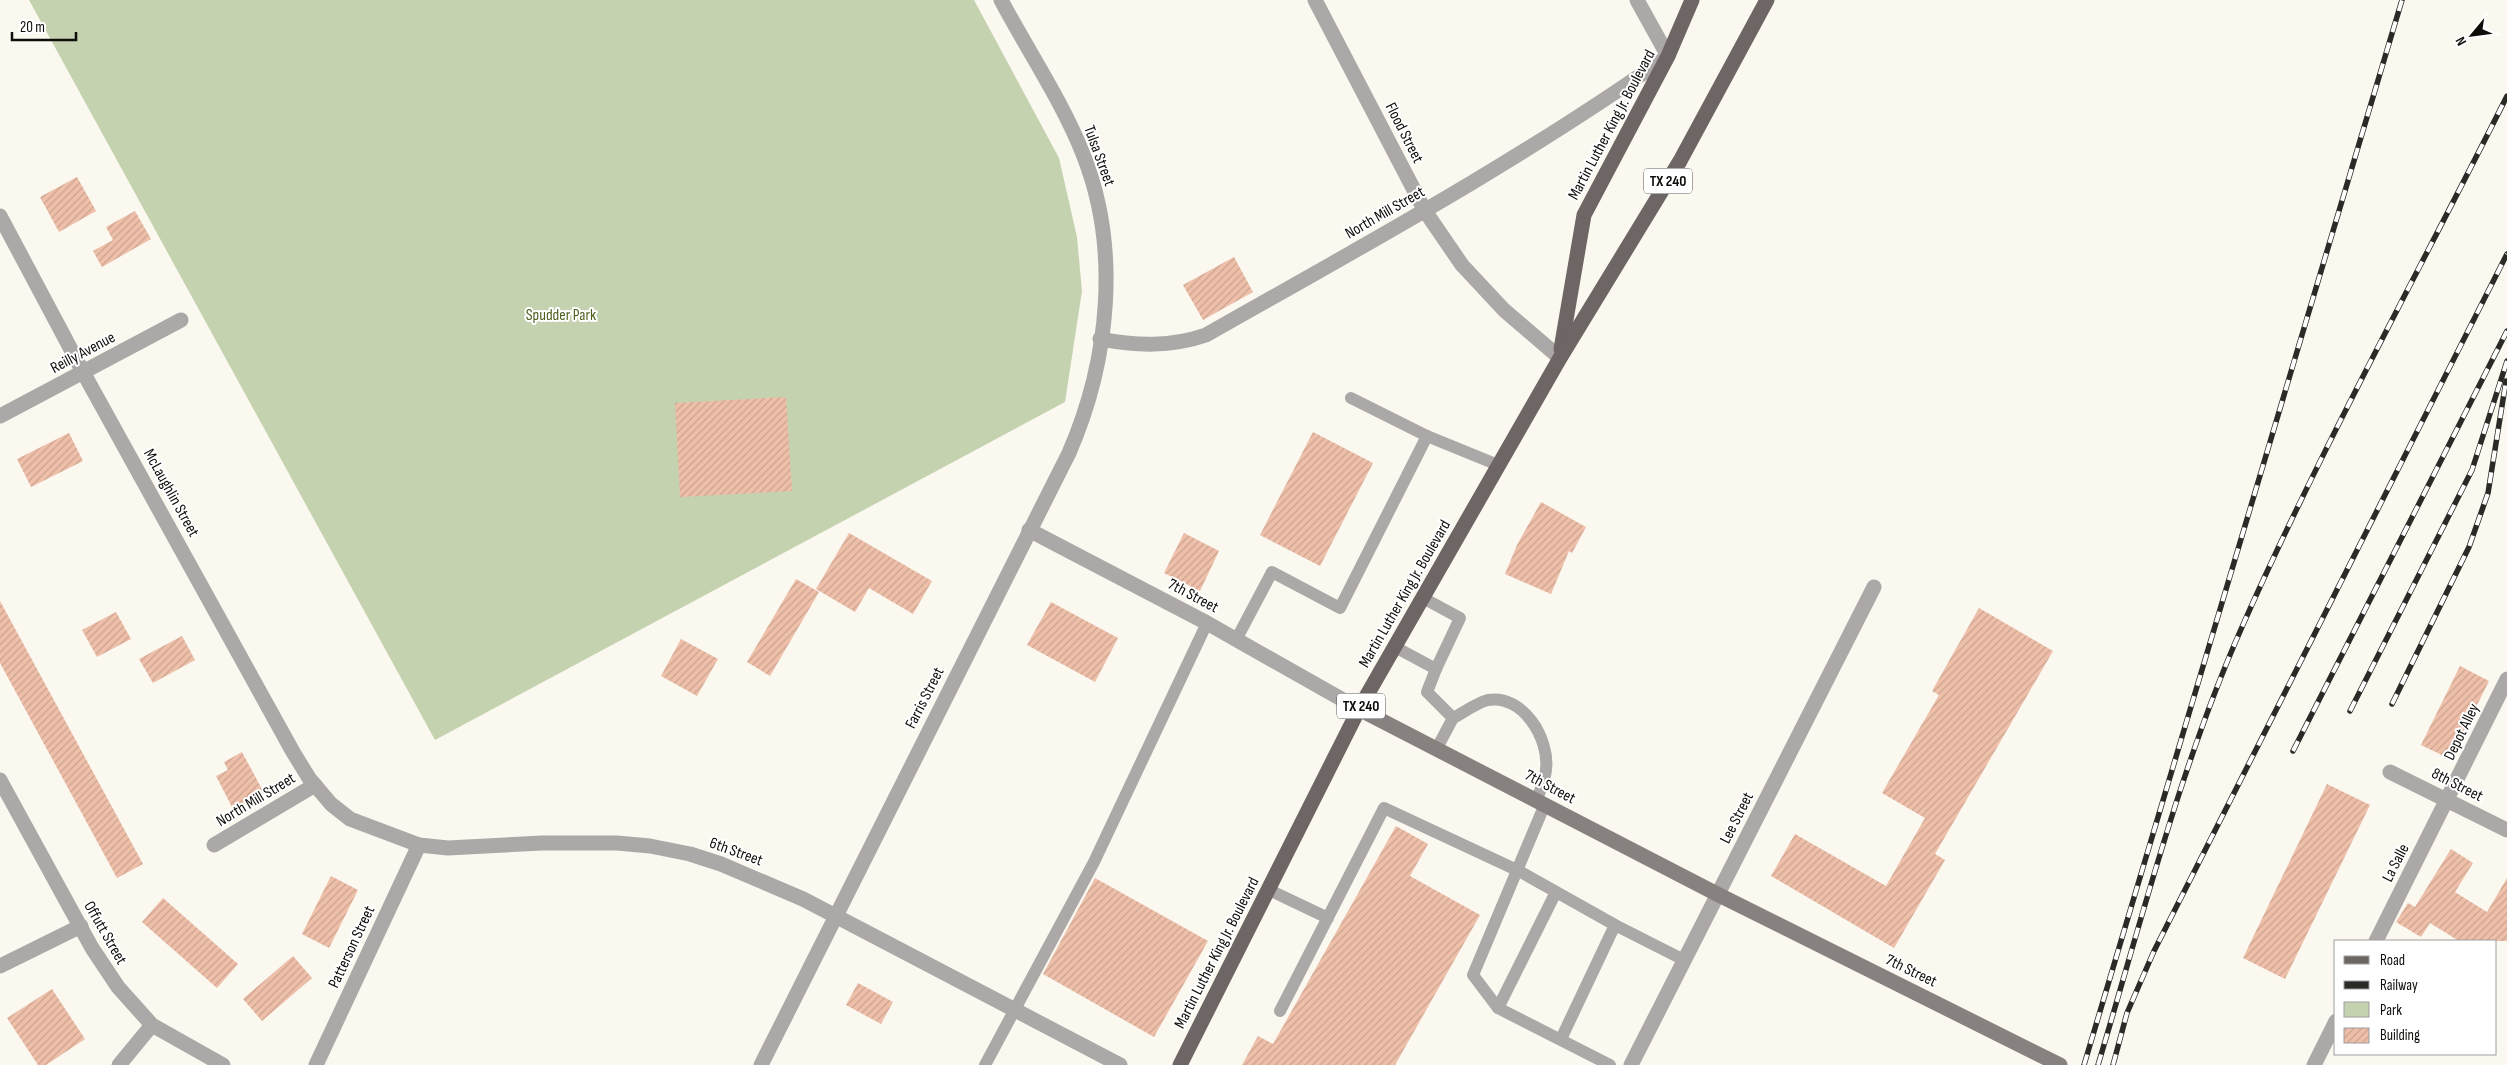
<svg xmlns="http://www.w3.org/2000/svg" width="2507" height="1065" viewBox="0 0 2507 1065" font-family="'Sofia Sans Condensed',sans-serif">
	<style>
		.park { fill: #c5d2af }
		.building { fill: url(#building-hatch) }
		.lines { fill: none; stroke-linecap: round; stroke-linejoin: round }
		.lane { stroke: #aca8a7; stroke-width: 12 }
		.street { stroke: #aca8a7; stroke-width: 15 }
		.secondary { stroke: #878180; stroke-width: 15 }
		.primary { stroke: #6d6665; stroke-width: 15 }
		.rail-casing { stroke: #2c2a27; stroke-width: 5.5 }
		.rail { stroke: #fff; stroke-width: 4; stroke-dasharray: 11; stroke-linecap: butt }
		.labels { text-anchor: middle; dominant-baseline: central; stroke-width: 4; stroke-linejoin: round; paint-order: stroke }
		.shield { fill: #fff; stroke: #565654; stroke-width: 1 }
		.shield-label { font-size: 15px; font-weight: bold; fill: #0e0d0a }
		.street-label { font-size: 16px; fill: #0e0d0a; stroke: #fff }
		.park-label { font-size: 16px; fill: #4c5f20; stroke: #fff }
	</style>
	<defs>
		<pattern id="building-hatch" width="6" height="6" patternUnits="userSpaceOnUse" patternTransform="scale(1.25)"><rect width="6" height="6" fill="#eebfa9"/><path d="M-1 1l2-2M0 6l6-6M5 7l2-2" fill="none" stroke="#cba390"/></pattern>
	</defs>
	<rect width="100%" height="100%" fill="#fbf8f0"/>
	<polygon class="park" points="29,0 974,0 1059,158 1077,237 1082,291 1065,402 435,740"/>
	<g class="building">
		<polygon points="77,177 96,211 59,232 40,197"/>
		<polygon points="135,211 151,239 102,267 93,251 113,240 106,227"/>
		<polygon points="1234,257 1253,292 1203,320 1183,285"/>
		<polygon points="786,397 792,491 680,497 675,403"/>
		<polygon points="1313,432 1373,463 1320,566 1260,535"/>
		<polygon points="69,433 83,461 31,487 17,459"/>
		<polygon points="1541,502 1586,527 1572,553 1569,551 1551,594 1505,574 1517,545"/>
		<polygon points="849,533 932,581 913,614 869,588 855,612 816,589"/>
		<polygon points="1184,533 1219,551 1200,591 1164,573"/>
		<polygon points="796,579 819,592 770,676 747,662"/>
		<polygon points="0,601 143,864 117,878 0,663"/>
		<polygon points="1051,602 1118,638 1095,682 1027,645"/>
		<polygon points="1979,608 2053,651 1935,854 1945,860 1894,948 1771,876 1795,834 1886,886 1925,818 1882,793 1939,695 1932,691"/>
		<polygon points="116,612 131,639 97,657 82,630"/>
		<polygon points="182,636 195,660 153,683 139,659"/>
		<polygon points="681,639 718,659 697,696 661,676"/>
		<polygon points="2460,666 2489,681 2450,759 2421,745"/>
		<polygon points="242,752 264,793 233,809 216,776 228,770 224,762"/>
		<polygon points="2327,784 2370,805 2285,979 2243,958"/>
		<polygon points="1396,826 1428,844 1410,876 1480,915 1395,1065 1242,1065 1258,1036 1273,1044"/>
		<polygon points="2451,849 2473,863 2455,892 2487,912 2507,878 2507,941 2459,941 2430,923 2421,937 2396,922 2408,903 2415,907"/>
		<polygon points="331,876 358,890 329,948 302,934"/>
		<polygon points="1095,878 1208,941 1154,1037 1043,974"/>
		<polygon points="163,898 238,964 217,988 142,922"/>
		<polygon points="293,956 312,978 262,1021 243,999"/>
		<polygon points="858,983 893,1002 881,1024 846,1005"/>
		<polygon points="52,989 85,1039 46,1065 38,1065 7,1018"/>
	</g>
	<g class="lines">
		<g class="lane">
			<polyline points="1351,398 1427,436"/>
			<polyline points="1236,640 1272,572 1340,608 1427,436 1498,465"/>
			<polyline points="1395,647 1436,669 1460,618 1423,598"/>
			<polyline points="1436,669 1427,692 1453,718 1437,748"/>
			<path d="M1453,718C1463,713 1476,703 1488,700C1523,694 1550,739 1546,770C1545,780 1540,790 1537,800"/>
			<polyline points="1545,804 1473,975 1498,1008 1610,1065"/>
			<polyline points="1269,890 1328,918"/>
			<polyline points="1498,1008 1556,892"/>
			<polyline points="1280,1011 1384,808 1519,871 1615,925"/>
			<polyline points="1561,1039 1615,925 1684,960"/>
			<polyline points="985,1065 1094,862 1207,623"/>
		</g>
		<g class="street">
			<polyline points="1315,0 1425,211 1462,265 1504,310 1560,358"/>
			<polyline points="0,216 83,372 293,752 309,778 331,804 350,819 419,845 448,848 542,843 617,843 650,846 690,854 721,864 803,899 1120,1065"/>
			<path d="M1100,339C1137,346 1171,347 1206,335C1363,246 1521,160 1668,56L1637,0"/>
			<polyline points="0,416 181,320"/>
			<polyline points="1029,530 1207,623 1359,709"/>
			<polyline points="2390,772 2507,830"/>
			<polyline points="0,780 92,948 118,987 152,1025 223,1065"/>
			<polyline points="214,845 315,785"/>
			<polyline points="2376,941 2507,679"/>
			<polyline points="0,966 81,926"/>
			<polyline points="119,1065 152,1025"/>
			<polyline points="316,1065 419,845"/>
			<path d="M761,1065L1069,453C1109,361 1121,249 1083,154C1062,101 1028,51 1001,0"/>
			<polyline points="1631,1065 1874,587"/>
			<polyline points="2314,1065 2336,1021"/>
		</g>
		<polyline class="secondary" points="1359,709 1717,894 2060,1065"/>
		<g class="primary">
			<polyline points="1561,349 1584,215 1668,56 1692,0"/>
			<polyline points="1180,1065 1359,709 1560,358 1680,161 1767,0"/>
		</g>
		<defs>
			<g id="rail">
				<polyline points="2392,704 2469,547 2488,493 2506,381"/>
				<polyline points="2350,711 2472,470 2507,361"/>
				<polyline points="2293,751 2507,331"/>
				<polyline points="2084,1065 2402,0"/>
				<path d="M2098,1065C2142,919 2180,767 2242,627C2322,446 2419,272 2507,96"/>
				<polyline points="2113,1065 2127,1013 2154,951 2507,254"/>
			</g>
		</defs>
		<use href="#rail" class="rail-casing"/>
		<use href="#rail" class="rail"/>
	</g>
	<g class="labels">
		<g class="shield">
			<rect x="1644" y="168.5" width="48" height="25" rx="4"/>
			<rect x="1337" y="693.5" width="48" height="25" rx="4"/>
		</g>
		<g class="shield-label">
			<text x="1668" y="181">TX 240</text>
			<text x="1361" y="706">TX 240</text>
		</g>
		<g class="street-label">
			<text transform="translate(1612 125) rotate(-62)">Martin Luther King Jr. Boulevard</text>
			<text transform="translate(1404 133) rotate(63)">Flood Street</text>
			<text transform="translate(1099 156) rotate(70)">Tulsa Street</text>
			<text transform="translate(1385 213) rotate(-30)">North Mill Street</text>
			<text transform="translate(83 353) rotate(-28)">Reilly Avenue</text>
			<text transform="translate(171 493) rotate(61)">McLaughlin Street</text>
			<text transform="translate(1405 594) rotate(-60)">Martin Luther King Jr. Boulevard</text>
			<text transform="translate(1193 596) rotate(28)">7th Street</text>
			<text transform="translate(925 698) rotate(-63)">Farris Street</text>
			<text transform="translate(2462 732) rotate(-64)">Depot Alley</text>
			<text transform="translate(2457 785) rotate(27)">8th Street</text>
			<text transform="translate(1550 787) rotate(28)">7th Street</text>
			<text transform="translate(256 800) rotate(-31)">North Mill Street</text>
			<text transform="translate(1737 818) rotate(-63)">Lee Street</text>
			<text transform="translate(736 852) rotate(20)">6th Street</text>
			<text transform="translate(2396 863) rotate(-63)">La Salle</text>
			<text transform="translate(105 933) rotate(60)">Offutt Street</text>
			<text transform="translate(352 947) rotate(-65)">Patterson Street</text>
			<text transform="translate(1217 953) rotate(-63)">Martin Luther King Jr. Boulevard</text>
			<text transform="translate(1911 971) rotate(26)">7th Street</text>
		</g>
		<g class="park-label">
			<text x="561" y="315">Spudder Park</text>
		</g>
	</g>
	<rect x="2334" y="940" width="162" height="115" fill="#ffffff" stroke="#9f9e9d"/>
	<rect x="2344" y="956" width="25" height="8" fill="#6d6665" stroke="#9f9e9d"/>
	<text x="2380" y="965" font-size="15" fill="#0e0d0a">Road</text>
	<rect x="2344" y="981" width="25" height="8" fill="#2c2a27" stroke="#9f9e9d"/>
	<text x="2380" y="990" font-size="15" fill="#0e0d0a">Railway</text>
	<rect x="2344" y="1002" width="25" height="15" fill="#c5d2af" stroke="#9f9e9d"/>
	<text x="2380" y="1015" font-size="15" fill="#0e0d0a">Park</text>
	<rect x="2344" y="1028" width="25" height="15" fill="url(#building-hatch)" stroke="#9f9e9d"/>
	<text x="2380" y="1040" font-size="15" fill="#0e0d0a">Building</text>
	<g transform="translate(2472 35) rotate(241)" stroke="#ffffff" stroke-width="4" paint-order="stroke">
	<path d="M0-4L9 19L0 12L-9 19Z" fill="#0e0d0a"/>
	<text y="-8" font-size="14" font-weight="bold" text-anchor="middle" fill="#0e0d0a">N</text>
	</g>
	<path d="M12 32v8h64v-8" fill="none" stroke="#0e0d0a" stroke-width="2.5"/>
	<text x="20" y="32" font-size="15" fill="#0e0d0a" stroke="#ffffff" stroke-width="4" paint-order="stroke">20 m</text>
</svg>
